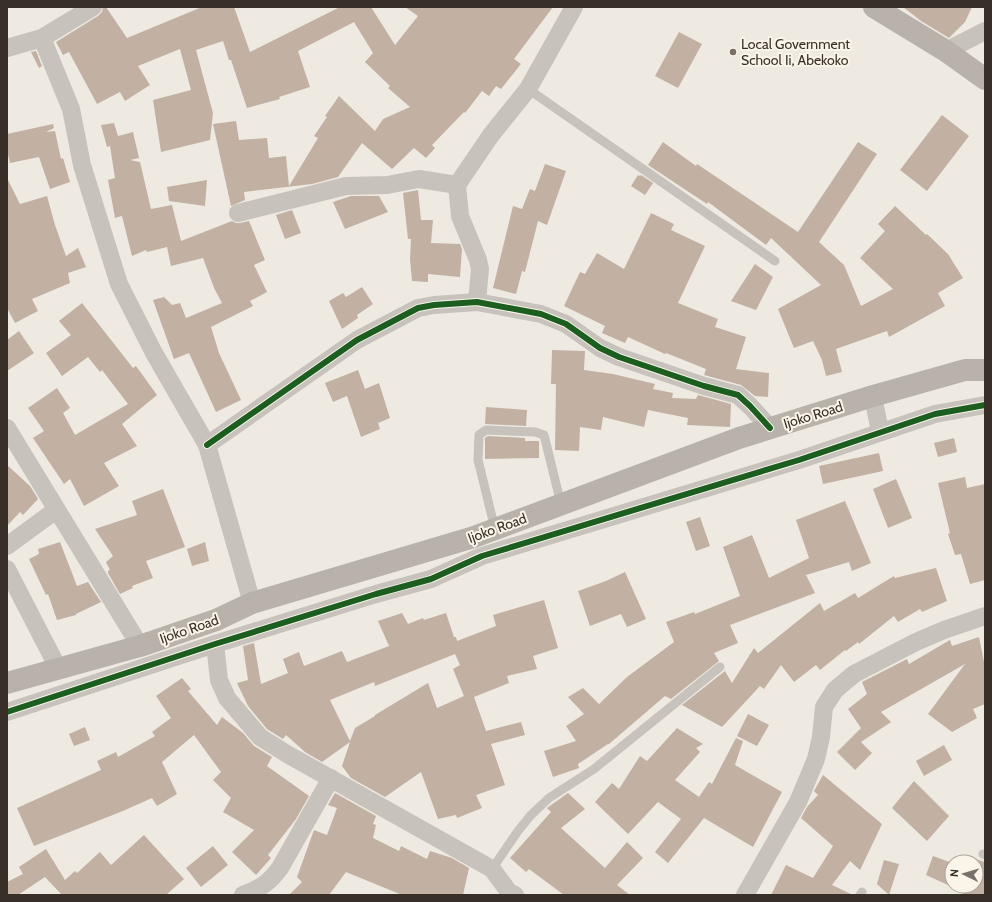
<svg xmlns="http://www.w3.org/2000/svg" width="992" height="902" viewBox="0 0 992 902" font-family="Cabin,sans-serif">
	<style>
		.building { fill: #c2b0a3; fill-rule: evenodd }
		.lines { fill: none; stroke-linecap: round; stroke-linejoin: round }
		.lane { stroke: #c7c2bb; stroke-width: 9 }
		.street { stroke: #c7c2bb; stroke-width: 18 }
		.secondary { stroke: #b8b2ab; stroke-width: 22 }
		.cycleway-casing { stroke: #faf4e9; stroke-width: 8 }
		.cycleway { stroke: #1b5e20; stroke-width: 6 }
		.poi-dot { fill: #787069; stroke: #faf4e9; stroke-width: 1.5 }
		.labels { text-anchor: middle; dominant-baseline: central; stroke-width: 4; stroke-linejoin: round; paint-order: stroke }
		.poi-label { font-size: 14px; fill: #382f28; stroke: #faf4e9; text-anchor: start }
		.street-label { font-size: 14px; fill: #382f28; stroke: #faf4e9 }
	</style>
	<rect width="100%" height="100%" fill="#eeeae2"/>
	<g class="building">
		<polygon points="103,7 106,7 127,38 202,7 234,7 250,52 340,7 371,7 395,45 418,16 405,7 553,7 514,59 521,64 501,89 496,86 489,96 482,91 465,113 464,112 432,145 435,148 426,158 414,148 392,169 362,143 338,177 312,184 244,192 245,200 231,206 213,124 236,121 239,140 267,138 269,158 286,156 289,186 318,138 314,136 327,117 325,116 339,96 375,131 383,119 410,107 388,88 390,86 365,62 373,53 354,22 298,51 310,87 279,97 280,99 247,108 231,60 229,60 223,41 196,50 213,113 210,140 161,152 153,100 191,90 180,49 138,66 150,85 125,101 120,92 97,104 69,52 63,55 56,42 98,16 102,12"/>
		<polygon points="903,7 972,7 965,22 949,38 921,21"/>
		<polygon points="679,32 702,44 678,88 655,76"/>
		<polygon points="36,51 42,66 39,68 31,52"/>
		<polygon points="942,115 969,136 927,191 900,170"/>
		<polygon points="114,123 118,136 133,132 139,158 130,160 140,162 151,209 172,205 181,241 232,221 236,223 240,223 249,221 265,260 254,265 267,292 250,301 253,306 211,327 219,353 241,400 216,412 189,353 174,359 153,300 164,297 172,305 180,303 186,318 222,303 214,288 203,258 171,266 167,247 147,252 146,250 132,256 122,216 115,218 108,180 115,178 110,146 107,147 101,125"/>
		<polygon points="53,124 54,128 46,132 55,131 61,159 63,158 70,182 50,189 39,157 10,163 7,150 7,134"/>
		<polygon points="663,142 696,166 697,164 798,232 858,142 877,154 819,242 844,265 861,306 893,289 860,258 885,231 878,224 895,206 926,235 927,234 948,254 963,278 938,293 945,306 889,337 887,331 836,349 842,372 826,376 822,360 813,341 794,348 778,309 821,285 771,238 766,245 708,202 707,204 648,165"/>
		<polygon points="545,164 566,171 547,225 538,221 525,272 522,271 516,294 493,288 513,206 522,209 530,189 535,191"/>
		<polygon points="638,175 640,176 641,175 653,183 645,195 631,186"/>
		<polygon points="7,178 20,204 47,196 55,225 66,256 78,248 86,267 68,273 70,283 32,299 38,311 15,323 7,308"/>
		<polygon points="207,180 205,206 169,201 167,187"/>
		<polygon points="418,190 421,220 433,220 431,243 460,244 462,249 460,277 428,274 428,282 412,281 410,259 411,239 408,239 403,193"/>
		<polygon points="351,196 379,196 388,212 345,229 333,202"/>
		<polygon points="292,210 301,233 285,239 276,215"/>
		<polygon points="651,213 674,224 671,230 705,246 678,303 718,319 715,327 746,337 736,369 769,373 768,397 755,396 741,385 704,375 706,369 666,353 665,354 628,337 625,343 602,333 605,326 564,306 580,272 585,274 597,253 624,269"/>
		<polygon points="755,264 773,277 756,310 731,301"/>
		<polygon points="362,287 373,304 357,315 358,318 342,329 329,301 343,293 346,297"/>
		<polygon points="82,303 133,368 136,366 157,395 122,424 137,446 104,463 119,486 84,506 70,479 64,484 33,438 44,431 28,408 57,388 70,408 63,413 75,435 128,404 102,370 100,372 88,357 62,376 46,353 71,335 59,321"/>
		<polygon points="19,331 34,353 7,371 7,340"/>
		<polygon points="552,350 585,351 584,370 613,374 655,384 653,389 673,393 672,398 696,399 698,395 731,404 730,427 687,425 688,418 648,410 644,427 603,417 601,430 580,427 579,451 555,450 556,384 551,384"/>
		<polygon points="358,370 365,389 379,383 390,418 378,423 380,429 361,437 347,396 333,402 325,383"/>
		<polygon points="486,407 527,410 526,426 485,424"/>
		<polygon points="488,436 525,438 525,441 539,441 539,458 485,459 485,438"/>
		<polygon points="954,438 957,452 938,457 934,443"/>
		<polygon points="879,453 883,471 823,484 819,466"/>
		<polygon points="7,465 30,486 38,499 23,515 20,512 7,526"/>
		<polygon points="965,477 967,488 985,484 985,580 970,584 961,554 955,555 948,534 950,533 938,483"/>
		<polygon points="896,479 912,518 888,528 873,489"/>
		<polygon points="163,489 185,547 146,561 153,578 132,586 133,588 120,594 108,573 108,571 110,570 106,562 113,556 95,529 137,515 132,501"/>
		<polygon points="845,501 871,563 852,571 849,562 806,575 815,593 730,625 738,643 714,653 719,661 671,699 665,696 609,744 608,744 578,764 579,768 553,777 544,751 576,741 566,726 584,714 568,697 583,688 599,704 627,677 674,642 666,622 694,612 695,614 740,596 723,547 752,535 769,578 809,558 796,520"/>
		<polygon points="700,517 710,546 696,551 686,522"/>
		<polygon points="60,542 77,586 88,582 101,602 76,614 76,615 57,620 48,594 46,595 29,559 39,554 38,549"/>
		<polygon points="205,542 209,561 192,566 187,549"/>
		<polygon points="936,568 947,601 922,612 920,609 898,622 894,616 859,644 858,642 846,651 845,650 820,670 816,665 794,682 781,665 764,689 760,686 722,727 682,705 725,671 732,683 754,648 758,653 820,603 824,611 855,593 858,598 894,576 895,578"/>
		<polygon points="625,572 646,619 627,627 621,614 590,626 578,591 606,581"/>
		<path d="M544,600L558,648L533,656L537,669L507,676L509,683L474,697L486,731L521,722L525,735L491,744L505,785L476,795L482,808L457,818L456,815L438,819L421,772L385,797L351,778L342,766L350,742L322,762L305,752L286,735L283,739L267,729L248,706L237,683L248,680L243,646L254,643L261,684L288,673L283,659L299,652L304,666L342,651L347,662L389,646L378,621L402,613L408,624L423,618L424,620L446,613L454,637H456L457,641L496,626L493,615ZM455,654L460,665L453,669L464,696L437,708L428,683L375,715V716L355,728L350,741L330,700L374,682L375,686Z"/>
		<polygon points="979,637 985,667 985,704 973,709 977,718 952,732 928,714 965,664 881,712 891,722 861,742 872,753 855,770 837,752 861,728 848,709 867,694 862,682 907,659 909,664 950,640 952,646"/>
		<polygon points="182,678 191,689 188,691 217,725 222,717 243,733 254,746 272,757 267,766 309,796 296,819 268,855 271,858 256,875 232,852 254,830 223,812 231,798 213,780 221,772 194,735 162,762 177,794 157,806 152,798 123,811 34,846 17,808 101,770 97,761 116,752 118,757 155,736 152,732 171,718 156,696"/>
		<polygon points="748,714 769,725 757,746 737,736"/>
		<polygon points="85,727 90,740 74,746 69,734"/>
		<polygon points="677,728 703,744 696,748 700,752 675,780 699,797 709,782 712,784 736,738 743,741 735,765 782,792 753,847 704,818 668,863 655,852 681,819 658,802 628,834 595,802 612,783 619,789 640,756 647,761"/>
		<polygon points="944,745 952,760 924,776 916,761"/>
		<polygon points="823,775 882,824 860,870 850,861 832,885 853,895 771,895 786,865 813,878 833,846 801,818 807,807 818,795 814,791"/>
		<polygon points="914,781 949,816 927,841 892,808"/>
		<polygon points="335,793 376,816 373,824 376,825 373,838 399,851 401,846 427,859 430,851 452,858 469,868 463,895 402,895 346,872 329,895 289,895 302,882 297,877 314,830 327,835 337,808 328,805"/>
		<polygon points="568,793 585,809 561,828 605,868 627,842 643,858 617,885 630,895 564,895 529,869 526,872 510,858 551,812 547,808"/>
		<polygon points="144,835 184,879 166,895 62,895 45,877 18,895 7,895 7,882 23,874 19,867 46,849 65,880 75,871 77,873 100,852 111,865"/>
		<polygon points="213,846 228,865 201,887 186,868"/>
		<polygon points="933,856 952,863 952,886 976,886 976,862 974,862 975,859 985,862 985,895 962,895 963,892 926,875"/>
		<polygon points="884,860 899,864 889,895 877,884"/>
	</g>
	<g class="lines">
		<g class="lane">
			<polyline points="528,89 775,261"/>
			<polyline points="495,529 478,460 479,435 486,430 535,432 544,435 561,504"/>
			<polyline points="983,854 985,855"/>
			<polyline points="492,869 518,831 531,815 549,798 594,769 720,667"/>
			<polyline points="860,895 862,892"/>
		</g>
		<g class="street">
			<polyline points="42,38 71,109 82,165 119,284 154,353 207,445 252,603"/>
			<polyline points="7,48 42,38 93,7"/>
			<polyline points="946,51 985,31"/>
			<polyline points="238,213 346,186 387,185 419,179 457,185"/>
			<polyline points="477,302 480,269 478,260 460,216 457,185 491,135 528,89 574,7"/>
			<polyline points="873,396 880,432"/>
			<polyline points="7,428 140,646"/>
			<polyline points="207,445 357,340 418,308 434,305 477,302 541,314 566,324 600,348 619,357 704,386 738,395 750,406 770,428"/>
			<polyline points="7,546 56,510"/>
			<polyline points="7,569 58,668"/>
			<polyline points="215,644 219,680 227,698 260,737 287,754 492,869 509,892 515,895"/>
			<polyline points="7,712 215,644 376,594 431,579 482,556 799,460 935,414 985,405"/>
			<path d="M243,895C261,888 269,883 280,868L331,778"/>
			<polyline points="745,895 798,802 816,759 821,737 824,707 835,690 854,674 916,642 944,630 985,616"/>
		</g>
		<g class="secondary">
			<polyline points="874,7 946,51 985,79"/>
			<polyline points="7,683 140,646 216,620 252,603 474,537 739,438 873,396 965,370 985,370"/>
		</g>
		<defs>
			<g id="cycleway">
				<polyline points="207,445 357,340 418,308 434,305 477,302 541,314 566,324 600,348 619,357 704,386 738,395 750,406 770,428"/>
				<polyline points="7,712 215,644 376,594 431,579 482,556 799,460 935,414 985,405"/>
			</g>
		</defs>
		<use href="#cycleway" class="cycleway-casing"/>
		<use href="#cycleway" class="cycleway"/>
	</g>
	<circle class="poi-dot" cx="733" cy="52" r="4"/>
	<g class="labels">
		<g class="poi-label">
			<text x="741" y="44">Local Government<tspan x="741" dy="16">School Ii, Abekoko</tspan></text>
		</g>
		<g class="street-label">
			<text transform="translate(813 415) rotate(-17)">Ijoko Road</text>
			<text transform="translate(497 528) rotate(-20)">Ijoko Road</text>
			<text transform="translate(189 629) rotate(-19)">Ijoko Road</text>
		</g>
	</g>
	<rect width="992" height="902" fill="none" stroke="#382f28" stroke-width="16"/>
	<g transform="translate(964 874) rotate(275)"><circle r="19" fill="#faf4e9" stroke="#aca59c"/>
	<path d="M0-3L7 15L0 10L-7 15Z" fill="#787069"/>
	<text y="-6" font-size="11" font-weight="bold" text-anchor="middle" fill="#382f28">N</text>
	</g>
</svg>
